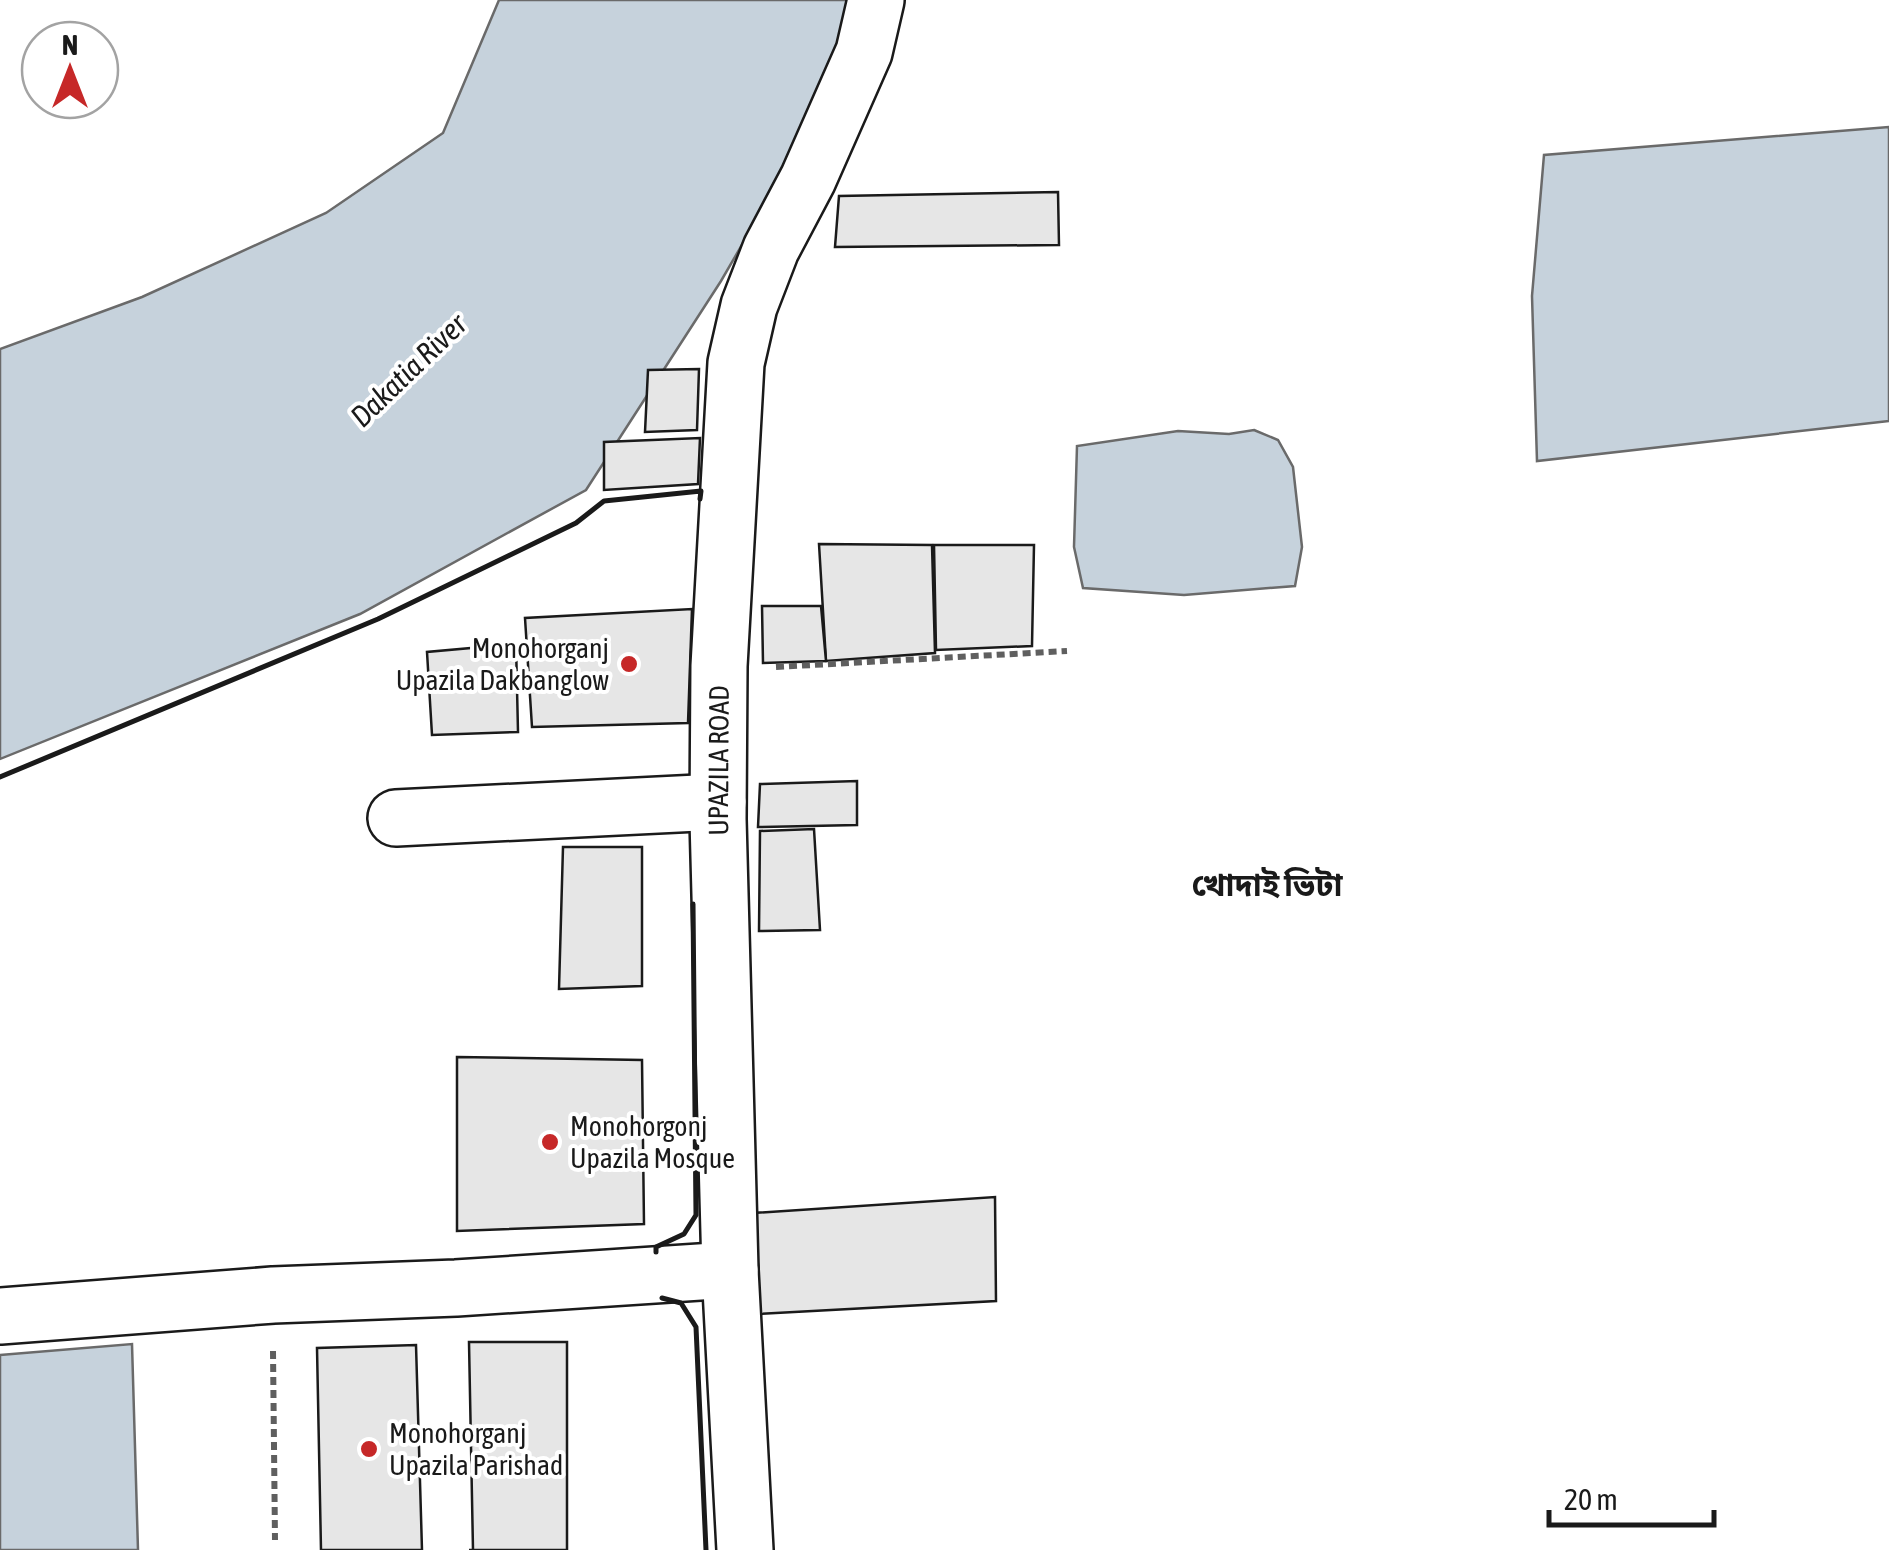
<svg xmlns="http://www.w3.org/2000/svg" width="1889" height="1550" viewBox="0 0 1889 1550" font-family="'Asap Condensed','Noto Sans Bengali',sans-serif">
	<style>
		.water { fill: #c6d2dc; stroke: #6a6a6a; stroke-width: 2.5 }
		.building { fill: #e6e6e6; stroke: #1a1a1a; stroke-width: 2.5 }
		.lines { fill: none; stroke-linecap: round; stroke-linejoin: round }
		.minor-casing { stroke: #1a1a1a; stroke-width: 60 }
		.path { stroke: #5f5f5f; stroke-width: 6; stroke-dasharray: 8 5; stroke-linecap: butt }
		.minor { stroke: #fff; stroke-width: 55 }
		.wall { stroke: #1a1a1a; stroke-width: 5 }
		.poi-dot { fill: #c62828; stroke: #fff; stroke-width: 4 }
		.labels { text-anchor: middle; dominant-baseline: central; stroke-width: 8; stroke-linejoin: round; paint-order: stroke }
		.poi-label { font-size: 28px; fill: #1a1a1a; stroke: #fff; text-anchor: start }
		.street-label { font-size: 28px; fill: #1a1a1a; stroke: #fff }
		.water-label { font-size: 30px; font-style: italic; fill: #1a1a1a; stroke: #fff }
		.quarter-label { font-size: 32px; font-weight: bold; fill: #1a1a1a; stroke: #fff }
	</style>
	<rect width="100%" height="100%" fill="#fff"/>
	<g class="water">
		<polygon points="499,0 848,0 831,67 794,155 721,281 586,490 360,614 0,759 0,349 142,297 326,213 443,133"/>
		<polygon points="1889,127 1889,421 1537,461 1532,296 1544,155"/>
		<polygon points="1254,430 1278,440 1293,467 1302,547 1295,586 1184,595 1083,588 1074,547 1077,446 1178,431 1229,434"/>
		<polygon points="132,1344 138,1550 0,1550 0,1355"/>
	</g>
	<g class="building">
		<polygon points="1058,192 1059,245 835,247 839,196"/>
		<polygon points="699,369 697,430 645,432 648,370"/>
		<polygon points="700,438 698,484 604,490 604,442"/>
		<polygon points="819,544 932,545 935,653 826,661"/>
		<polygon points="934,545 1034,545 1032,646 936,650"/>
		<polygon points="762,606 821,606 826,661 763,663"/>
		<polygon points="692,609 688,723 532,727 525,618"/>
		<polygon points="516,644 518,732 432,735 427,652"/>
		<polygon points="857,781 857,825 758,827 760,784"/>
		<polygon points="814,829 820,930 759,931 760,831"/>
		<polygon points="563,847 642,847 642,986 559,989"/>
		<polygon points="457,1057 642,1060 644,1224 457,1231"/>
		<polygon points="995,1197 996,1301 758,1314 753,1213"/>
		<polygon points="469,1342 567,1342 567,1550 469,1550 473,1550"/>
		<polygon points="416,1345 422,1550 321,1550 317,1348"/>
	</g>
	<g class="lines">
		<defs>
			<g id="minor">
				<polyline points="396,818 718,802"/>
				<polyline points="0,1316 273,1295 456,1288 730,1270"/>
				<path id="s1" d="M745,1550L730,1270L718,819L719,666L736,363L749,306L771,249L808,179L864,52L876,0"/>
			</g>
		</defs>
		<use href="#minor" class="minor-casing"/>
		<g class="path">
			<polyline points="776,667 1067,651"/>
			<polyline points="273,1351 275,1540"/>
		</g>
		<use href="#minor" class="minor"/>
		<g class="wall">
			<polyline points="0,777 378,619 576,523 604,501 701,491 700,499"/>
			<polyline points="656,1252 656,1247 684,1234 696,1215 693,904"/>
			<polyline points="662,1298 681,1303 696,1327 706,1550"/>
		</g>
	</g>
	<g class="poi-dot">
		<circle cx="629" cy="664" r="10"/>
		<circle cx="550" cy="1142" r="10"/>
		<circle cx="369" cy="1449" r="10"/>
	</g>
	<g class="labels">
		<g class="poi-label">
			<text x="609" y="648" text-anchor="end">Monohorganj<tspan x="609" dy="32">Upazila Dakbanglow</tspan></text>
			<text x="570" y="1126">Monohorgonj<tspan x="570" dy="32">Upazila Mosque</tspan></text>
			<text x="389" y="1433">Monohorganj<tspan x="389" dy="32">Upazila Parishad</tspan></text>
		</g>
		<g class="street-label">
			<text stroke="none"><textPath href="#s1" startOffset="790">UPAZILA ROAD</textPath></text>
		</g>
		<g class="water-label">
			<text transform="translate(408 370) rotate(-44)">Dakatia River</text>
		</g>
		<g class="quarter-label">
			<text x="1267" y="884">খোদাই ভিটা</text>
		</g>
	</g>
	<g transform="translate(70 70)"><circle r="48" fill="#ffffff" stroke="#a3a3a3" stroke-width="2.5"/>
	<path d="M0-8L18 38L0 25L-18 38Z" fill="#c62828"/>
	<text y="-15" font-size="28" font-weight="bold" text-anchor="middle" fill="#1a1a1a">N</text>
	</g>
	<path d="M1549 1510v15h165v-15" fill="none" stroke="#1a1a1a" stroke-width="5"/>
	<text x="1564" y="1510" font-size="30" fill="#1a1a1a" stroke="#ffffff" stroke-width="8" paint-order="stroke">20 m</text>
</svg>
